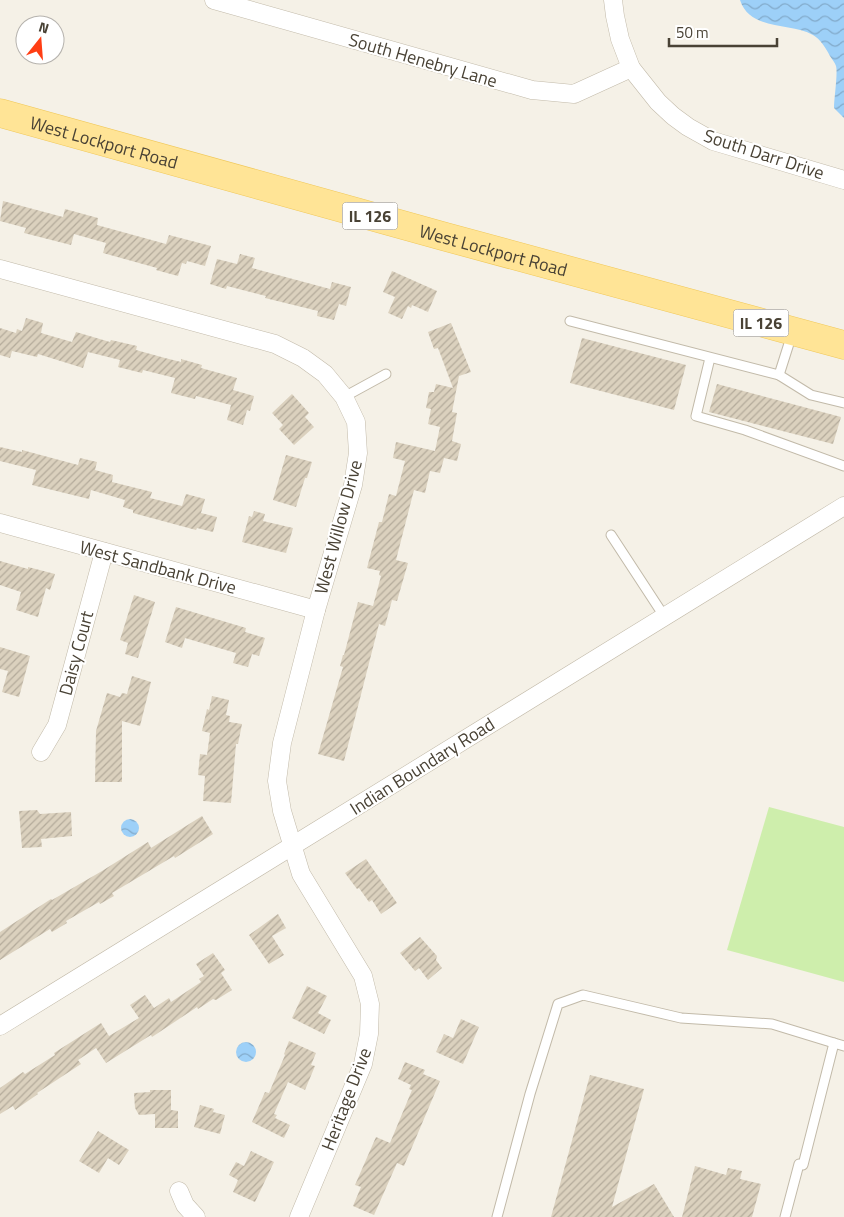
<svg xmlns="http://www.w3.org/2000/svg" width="844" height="1217" viewBox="0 0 844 1217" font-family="'Titillium Web',sans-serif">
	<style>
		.pitch { fill: #ceeeac }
		.water { fill: url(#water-waves) }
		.building { fill: url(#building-hatch) }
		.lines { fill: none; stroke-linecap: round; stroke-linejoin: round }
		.service-casing { stroke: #c2baa9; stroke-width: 11 }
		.minor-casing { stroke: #c2baa9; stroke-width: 19 }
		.primary-casing { stroke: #f0c85a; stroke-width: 29 }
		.service { stroke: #fff; stroke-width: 9 }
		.minor { stroke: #fff; stroke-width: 18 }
		.primary { stroke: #ffe496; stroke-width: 28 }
		.labels { text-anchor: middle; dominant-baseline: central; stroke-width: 4; stroke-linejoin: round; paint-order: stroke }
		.shield { fill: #fff; stroke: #807b72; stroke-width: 1 }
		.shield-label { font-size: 16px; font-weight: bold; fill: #494235 }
		.street-label { font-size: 18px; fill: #494235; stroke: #fff }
	</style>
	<defs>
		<pattern id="water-waves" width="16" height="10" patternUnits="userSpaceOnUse" patternTransform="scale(1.25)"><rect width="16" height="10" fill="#9dd0f8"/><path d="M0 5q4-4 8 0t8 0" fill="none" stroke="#82aaca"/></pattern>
		<pattern id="building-hatch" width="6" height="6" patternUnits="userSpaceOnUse" patternTransform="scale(1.25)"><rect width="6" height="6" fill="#dbd1be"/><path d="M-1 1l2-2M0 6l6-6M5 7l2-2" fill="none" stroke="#b4ab9b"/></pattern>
	</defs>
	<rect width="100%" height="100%" fill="#f5f1e7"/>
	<polygon class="pitch" points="769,807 844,827 844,982 727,950"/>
	<g class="water">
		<path d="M740,0H844V118L834,108C834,99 838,73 836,66C835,63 832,59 830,56C826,48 820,39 813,35C790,22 750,31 740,0Z"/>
		<circle cx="130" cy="828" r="9"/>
		<circle cx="246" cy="1052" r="10"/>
	</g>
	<g class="building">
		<polygon points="3,201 63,217 65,209 98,218 97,225 166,244 169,235 211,246 205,266 187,261 186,264 182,263 178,276 156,270 157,268 103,253 106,243 74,234 71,245 24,233 26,228 0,221"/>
		<polygon points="240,254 255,258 252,268 263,271 330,289 332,282 351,287 346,306 339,304 334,320 317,316 318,311 265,298 266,296 227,286 226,289 210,284 217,259 237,264"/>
		<polygon points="392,271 437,291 428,312 412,305 411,308 408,306 402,319 388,313 395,297 383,292"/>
		<polygon points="26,318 43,323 41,333 72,342 76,332 110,342 111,340 137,346 136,350 165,358 181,362 181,359 202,365 201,368 237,378 233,390 254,396 250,411 247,410 243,425 227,420 231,405 196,396 195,399 171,393 175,378 143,370 142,373 118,367 120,360 88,352 83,368 38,354 37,357 12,351 10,358 0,355 0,328 16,333 17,329 22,331"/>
		<polygon points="451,323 471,372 459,376 452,412 457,413 452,441 461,444 457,461 444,458 440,473 430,471 425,493 414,490 396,560 408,563 397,601 392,600 385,626 379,624 344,761 318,754 343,667 340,666 343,655 344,655 358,602 373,606 381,576 379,575 380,571 367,568 379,522 382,522 389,494 396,496 405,461 393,458 396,442 435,451 440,427 428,424 431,409 426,408 429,392 434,392 436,384 453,388 438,348 434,349 428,332"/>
		<polygon points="582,338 686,365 674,410 570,383"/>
		<polygon points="717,384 841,417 833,444 709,412"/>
		<polygon points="292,394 309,413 305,417 314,427 294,445 279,429 283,425 272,413"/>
		<polygon points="0,447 22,452 22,450 78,465 80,458 97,462 95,470 113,475 112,482 152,492 150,498 182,506 186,494 205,499 201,513 217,517 213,532 197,528 196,530 133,513 133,510 123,507 125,500 91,490 89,499 32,485 36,470 0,461"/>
		<polygon points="286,455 312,462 307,478 305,478 296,507 273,500"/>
		<polygon points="254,511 265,514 263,521 293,528 286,553 242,542 249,516 252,517"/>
		<polygon points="0,561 28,569 28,567 55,574 50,590 46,588 38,617 16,610 21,592 0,585"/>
		<polygon points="134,595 155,602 138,658 125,654 128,643 120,640"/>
		<polygon points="176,607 246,628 245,632 265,638 259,656 252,654 248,667 233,663 236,653 185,638 182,648 165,642"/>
		<polygon points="0,647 30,656 19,697 2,692 8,671 0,669"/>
		<polygon points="132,676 151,682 140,726 122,721 122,782 95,782 96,731 107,693 120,697 122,693 127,694"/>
		<polygon points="212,696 229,700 226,715 230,716 229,722 242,724 238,744 236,744 231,803 203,801 205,776 198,775 200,754 207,755 210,733 202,731 207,709 209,710"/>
		<polygon points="37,810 40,814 71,812 72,836 41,839 42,847 22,848 19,811"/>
		<polygon points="202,816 213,834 175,858 174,856 112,893 114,896 100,904 99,902 66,921 67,923 52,932 50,929 0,960 0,932 51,899 52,900 102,871 148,842 151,848"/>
		<polygon points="366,859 397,903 381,914 372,900 369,902 359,888 357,889 345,873"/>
		<polygon points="278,914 286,928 272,936 284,955 269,964 249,935"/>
		<polygon points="420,937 437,956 436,960 442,968 428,980 419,968 415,971 400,953"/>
		<polygon points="213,953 225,970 221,973 232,990 216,1000 213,999 198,1009 197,1007 152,1037 151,1035 106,1063 96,1048 78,1060 81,1064 37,1093 38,1094 15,1110 13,1106 0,1114 0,1088 23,1072 25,1074 55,1055 54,1053 101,1023 109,1036 139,1018 130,1005 145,995 154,1008 169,998 171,1002 201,982 199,979 204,976 196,964"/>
		<polygon points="307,986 327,996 318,1013 331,1020 324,1034 292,1018"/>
		<polygon points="461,1019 479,1027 463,1064 436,1052 444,1034 453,1038"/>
		<polygon points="289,1041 316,1053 311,1065 315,1066 305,1090 288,1082 274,1114 277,1115 275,1118 290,1125 284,1138 252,1122 265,1092 269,1093 285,1055 284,1054"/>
		<polygon points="405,1062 425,1070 423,1074 440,1081 404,1166 397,1163 374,1215 353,1206 361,1187 355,1185 376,1137 390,1143 412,1090 409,1089 411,1085 398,1079"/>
		<polygon points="590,1075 644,1089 612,1207 654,1184 674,1217 551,1217"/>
		<polygon points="150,1090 171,1090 171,1110 178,1111 178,1128 155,1128 155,1114 139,1115 135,1108 134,1093 150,1092"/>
		<polygon points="200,1105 214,1109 213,1112 225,1115 220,1134 194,1127"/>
		<polygon points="98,1131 129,1150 119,1165 108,1158 99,1173 79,1161"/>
		<polygon points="251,1151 274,1162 255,1202 233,1192 238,1180 229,1175 236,1162 244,1166"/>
		<polygon points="695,1166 726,1175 728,1168 742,1171 740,1179 761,1184 752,1217 682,1217"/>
	</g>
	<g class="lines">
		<defs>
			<g id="service">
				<polyline points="570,321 779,375 792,334"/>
				<polyline points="710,358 696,416 745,430 844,466"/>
				<polyline points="779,375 811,395 844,403"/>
				<polyline points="344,397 386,374"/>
				<polyline points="611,535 664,616"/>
				<polyline points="803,1165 834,1043 844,1046"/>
				<polyline points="497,1217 530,1094 558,1004 583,995 681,1018 772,1024 834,1043"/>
				<polyline points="785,1217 799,1164"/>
			</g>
			<g id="minor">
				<polyline points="214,0 532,90 574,94 631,68"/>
				<polyline points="613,0 615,16 620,39 631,68 658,102 673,116 688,127 713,141 844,180"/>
				<polyline points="0,269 275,344 303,358 325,374 344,397 356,422 358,453 353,485 316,610 282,743 277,781 282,811 301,874 363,976 370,1004 369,1034 363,1064 299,1217"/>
				<polyline points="0,523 316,610"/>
				<polyline points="41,752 57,725 104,552"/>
				<polyline points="0,1026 844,506"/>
				<polyline points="179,1191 185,1205 196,1217"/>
			</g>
			<g id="primary">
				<path id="s1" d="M0,113L446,237L844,345"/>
			</g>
		</defs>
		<use href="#service" class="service-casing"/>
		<use href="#minor" class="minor-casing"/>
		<use href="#primary" class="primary-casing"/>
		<use href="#service" class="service"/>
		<use href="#minor" class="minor"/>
		<use href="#primary" class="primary"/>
	</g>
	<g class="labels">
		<g class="shield">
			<rect x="342.5" y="202.5" width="55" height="27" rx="4"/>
			<rect x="733.5" y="309.5" width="55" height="27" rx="4"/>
		</g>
		<g class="shield-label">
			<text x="370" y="216">IL 126</text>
			<text x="761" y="323">IL 126</text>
		</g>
		<g class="street-label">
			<text transform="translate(423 60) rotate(16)">South Henebry Lane</text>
			<text stroke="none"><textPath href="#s1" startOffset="108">West Lockport Road</textPath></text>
			<text transform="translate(764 154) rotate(18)">South Darr Drive</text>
			<text stroke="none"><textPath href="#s1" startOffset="512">West Lockport Road</textPath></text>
			<text transform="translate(338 527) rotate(-75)">West Willow Drive</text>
			<text transform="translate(158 567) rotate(15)">West Sandbank Drive</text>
			<text transform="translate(76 653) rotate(-75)">Daisy Court</text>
			<text transform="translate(422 766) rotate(-32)">Indian Boundary Road</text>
			<text transform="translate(346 1099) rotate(-69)">Heritage Drive</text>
		</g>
	</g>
	<g transform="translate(40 40) rotate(17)"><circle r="24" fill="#ffffff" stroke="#b6b3ae"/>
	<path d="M0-4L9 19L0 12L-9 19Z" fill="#ff3e14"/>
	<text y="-8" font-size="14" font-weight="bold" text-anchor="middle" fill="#494235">N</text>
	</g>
	<path d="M669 38v8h108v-8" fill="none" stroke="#494235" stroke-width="2.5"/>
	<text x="676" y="38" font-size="15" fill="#494235" stroke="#ffffff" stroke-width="4" paint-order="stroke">50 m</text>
</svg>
